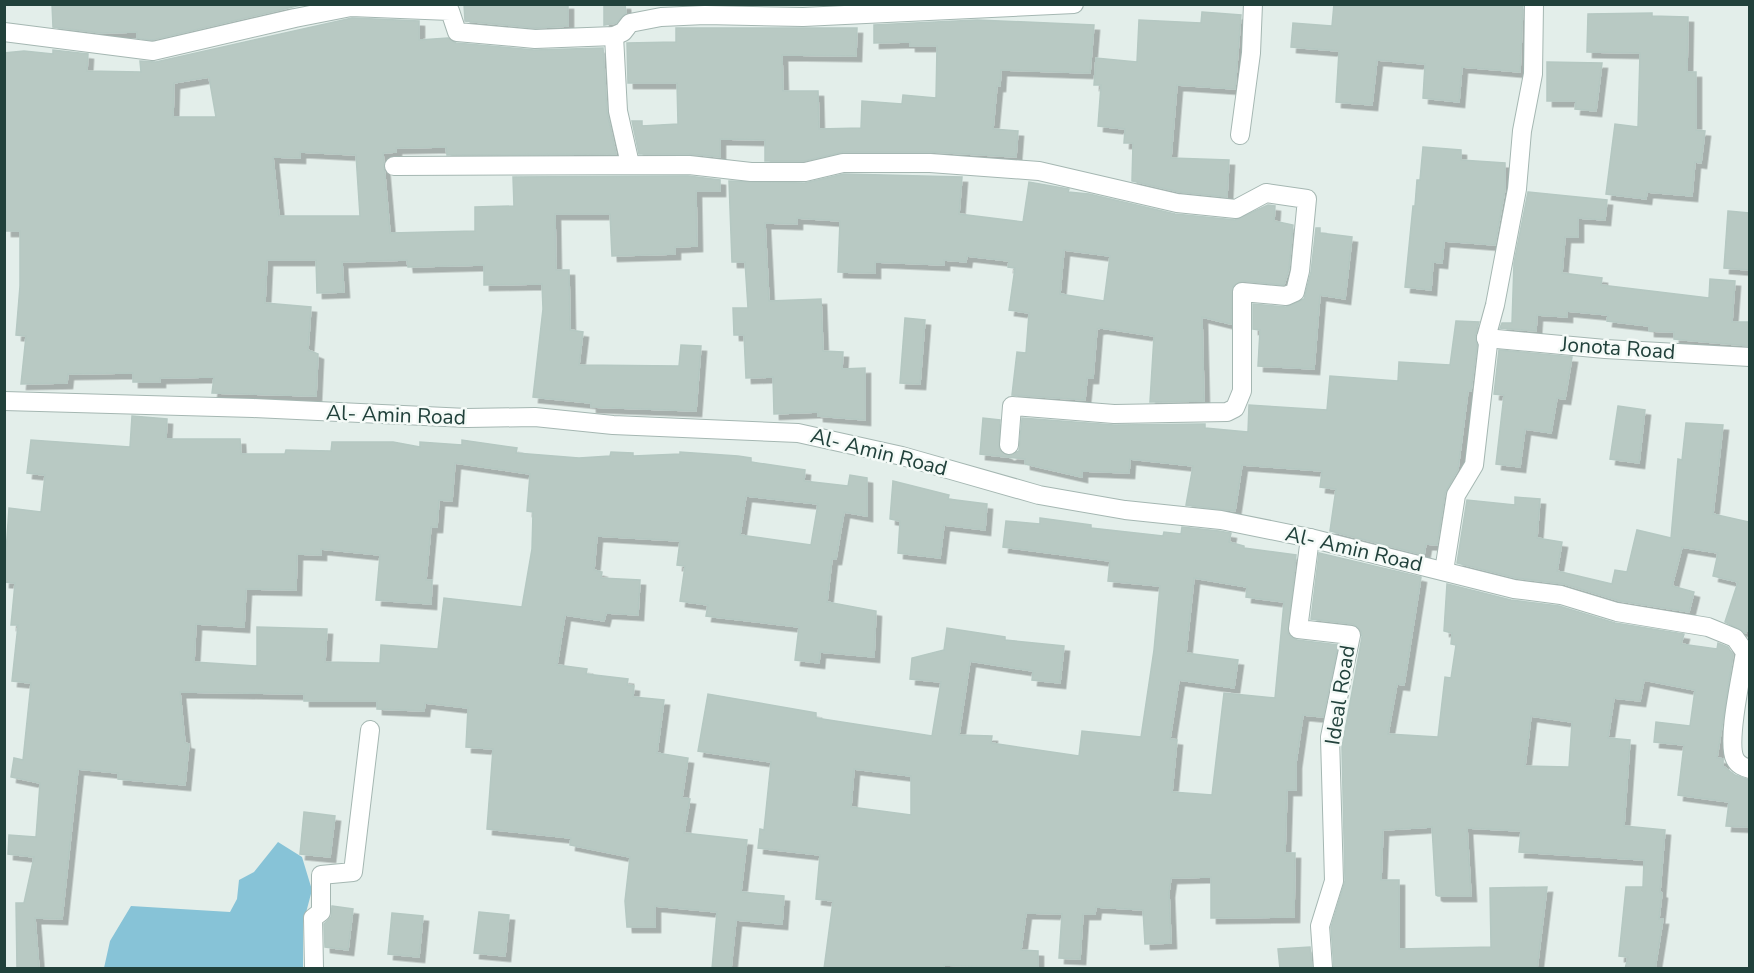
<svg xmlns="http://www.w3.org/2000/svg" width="1754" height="973" viewBox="0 0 1754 973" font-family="'Nunito Sans',sans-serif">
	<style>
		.water { fill: #87c3d7 }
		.building { fill: #b8c9c3; stroke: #b5c8c2; stroke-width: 1.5; fill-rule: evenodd; filter: url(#shadow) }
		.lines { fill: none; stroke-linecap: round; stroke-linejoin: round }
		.minor-casing { stroke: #a5b7b2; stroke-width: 20 }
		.minor { stroke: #fff; stroke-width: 18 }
		.labels { text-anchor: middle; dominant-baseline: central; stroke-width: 5; stroke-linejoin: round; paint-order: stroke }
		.street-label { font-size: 21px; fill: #21413b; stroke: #f4faf7 }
	</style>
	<defs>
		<filter id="shadow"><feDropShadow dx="5.5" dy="5.5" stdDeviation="0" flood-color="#0004"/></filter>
	</defs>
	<rect width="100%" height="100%" fill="#e3eeea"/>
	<polygon class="water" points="278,842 302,857 312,890 303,924 303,968 104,968 110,941 131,906 230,912 237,899 239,880 254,872"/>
	<g class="building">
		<polygon points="52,4 305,4 152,40 137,38 137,32 101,33 53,27"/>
		<polygon points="464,4 568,4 568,26 535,28 465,21"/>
		<polygon points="604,4 625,4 626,13 616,23 604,25"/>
		<polygon points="1334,4 1523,4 1520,72 1462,67 1459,102 1423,98 1425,64 1377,60 1372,105 1336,102 1339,51 1291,47 1293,23 1332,26"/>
		<polygon points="1202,12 1241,15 1235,89 1177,85 1171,158 1229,160 1227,197 1179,192 1132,181 1133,143 1124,143 1125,129 1098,126 1101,85 1094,85 1096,58 1137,62 1139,20 1201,23"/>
		<polygon points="1652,13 1652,16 1688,17 1687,72 1696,72 1696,130 1705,131 1701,163 1695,162 1692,196 1647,192 1646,199 1606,194 1615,124 1638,127 1640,53 1587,52 1588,14"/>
		<path d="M352,18L419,21V40L448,38L456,43L534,50L603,48L607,112L616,154L447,155L446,147L396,148V152L383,153L390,233L475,231V207L514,206L513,177L688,176L720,180V191H696L697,246L675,247V254L612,256L610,214H555L556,270H569L570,330L583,332L579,365L679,366L681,345L701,346L696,411L591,407V403L533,397L543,309L542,284L484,285V265L408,267L407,260L342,262L344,292L317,293L316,260H267L265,303L311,307L308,350L318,354L316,396L212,393L214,377L160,378V382H133V373L68,374L67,383L21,384L26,336L16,335L20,286V231H6L4,53L24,51L53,54V50L88,54L87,71L141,72L140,61L156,62ZM209,77L216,117H173L174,83ZM300,152L356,155L360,216H279L273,157L300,158Z"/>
		<polygon points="977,20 1094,25 1090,73 1001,70 1000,86 997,86 993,129 1018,131 1016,157 931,152 843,152 804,161 765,161 765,140 720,139 720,157 689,154 639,154 632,121 642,121 642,126 678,124 677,83 628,83 627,43 676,42 676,28 857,28 856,56 782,55 783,91 818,91 819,129 861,128 862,101 902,104 903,95 936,98 937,46 910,46 910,42 874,43 874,25"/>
		<polygon points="1547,62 1602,63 1596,111 1575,109 1576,101 1547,101"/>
		<polygon points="1423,147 1461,150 1461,160 1505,163 1505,189 1495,245 1444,241 1442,263 1433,262 1431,290 1405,287 1413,206 1415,206 1417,180 1420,180"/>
		<path d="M844,174L962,177L959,214L1023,222L1029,182L1069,189L1068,192L1089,194L1175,214L1235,220L1268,205L1275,206L1274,221L1293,225L1289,269L1284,285L1243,281L1233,286L1231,324L1202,317L1204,401L1150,402L1154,336L1101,328L1097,329L1093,378H1087L1085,400L1012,395L1017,352L1026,353L1029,313L1009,310L1015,268L1008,267L1009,261L967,256L966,262L944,260V265L875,262V273L838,272L840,221L797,218V224L765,223L769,301L821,299L823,351L843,352L842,369L865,368V420L818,416V412L774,414L773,377L746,378L744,335H734L733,308H748L745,262H732L729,181L805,183ZM1064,250L1110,256L1104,301L1060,294Z"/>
		<polygon points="1528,192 1607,200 1605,220 1578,218 1578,237 1565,237 1562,273 1602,278 1601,285 1709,298 1710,279 1735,281 1732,322 1749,322 1749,346 1674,339 1674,332 1649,331 1649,326 1607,321 1608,315 1567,311 1567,317 1537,315 1536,331 1500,328 1502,323 1512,323 1514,263"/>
		<polygon points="1728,211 1749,213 1749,270 1724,268"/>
		<polygon points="1316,228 1320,228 1320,233 1352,237 1345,299 1320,295 1314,369 1258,366 1260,330 1253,329 1253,304 1286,307 1304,299 1311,272"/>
		<polygon points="905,318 925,320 920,384 900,383"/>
		<polygon points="1456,321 1479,322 1475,336 1477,345 1471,391 1468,391 1458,469 1445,493 1437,545 1426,544 1424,555 1330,531 1336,489 1320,487 1322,471 1242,465 1235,511 1186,505 1193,466 1130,459 1129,473 1082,471 1082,477 1025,464 1025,459 980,454 983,418 1000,420 999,449 1009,456 1019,451 1022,418 1114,425 1205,424 1205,428 1248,432 1249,405 1327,410 1330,376 1398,381 1399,362 1450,365"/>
		<polygon points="1499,350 1572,357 1565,399 1557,398 1551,433 1525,429 1520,467 1496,464 1504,395 1494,394"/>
		<polygon points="1618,406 1645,410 1639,463 1610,459"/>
		<path d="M132,416L167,419L166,439H240L241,454H285L286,450L331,451L332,442H393L420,447V442L462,445V440L517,448L516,453L579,458L610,456L611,452L633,453V456L680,454V452L738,456L751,458V462L805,470L804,481L848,486L850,475L867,478V516L844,512L836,559H832L827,602L876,611L874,657L820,652L819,663L795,660L799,627L706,616L708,605L680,601L685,566L677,565L680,541L597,536L594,570L602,572L601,578L640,580L638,615L606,613L604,621L565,615L557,665L587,669L586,674L628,679L627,685L634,686L633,697L664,700L657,753L688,758L682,798L690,799L684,833L747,840L741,892L784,896L782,924L736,920L731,969H712L717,912L655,906V927H627L625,901L630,857L570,845L571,838L487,829L493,749L466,747L468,708L425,703L424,711L377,709V701H304V694L180,692L185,743L189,744L185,785L118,779V773L78,769L62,919L35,918L39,969H17L16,903H24L34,857L8,854L9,835L36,837L40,783L11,777L14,758L23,760L31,683L12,681L18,625H11L15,583L4,582L9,508L41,512L45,475L27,473L31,440L130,447ZM455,463L530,474L527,511L533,512L532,549L522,607L444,598L438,649L381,645L380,663L325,662L327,629L257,627V666L194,662L196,624L244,627L246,589L296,590L297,554L321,555V549L380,555L376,600L431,604L432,580H426L431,527H437L439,500L452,501ZM746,496L818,504L811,545L740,535Z"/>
		<polygon points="1686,423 1723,425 1713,514 1749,522 1749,623 1746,633 1725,622 1738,582 1713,576 1718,553 1682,547 1672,586 1694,592 1689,612 1620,601 1564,584 1516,578 1457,563 1467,500 1515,505 1515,497 1540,499 1537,538 1562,542 1557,571 1612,584 1615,570 1627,572 1637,530 1671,538 1678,459 1682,460"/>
		<polygon points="893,481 949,495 948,499 987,504 985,530 944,525 940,558 898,553 900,521 890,519"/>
		<path d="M1040,518L1091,525V528L1163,536L1164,532L1181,534L1182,527L1219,531L1231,533L1229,542L1244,546V548L1296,555L1288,634L1297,640L1338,645L1323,717L1303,715L1296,763V790H1287L1285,853H1295L1294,917L1211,918V877L1171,878L1169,892L1171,943L1145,944L1143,910L1096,907L1095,914H1083L1080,959L1059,958L1062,914L1026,913L1021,950L1038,951V969L944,965V969H824L833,901L816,899L820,855L758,848L760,829L764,830L771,762L698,751L708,694L816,713V718L932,736L941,682L910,679L912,658L944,650L947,628L1005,637V640L1064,646L1060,683L1032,680L1033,671L970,661L959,735L992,736L991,743L1079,756L1082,731L1141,737L1154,650L1160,586L1108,581L1110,561L1003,547L1006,521L1040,524ZM1194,578L1247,587L1246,597L1284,602L1275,698L1224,693L1212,795L1172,792L1177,740L1170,739L1179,680L1234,688L1238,660L1186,653ZM854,769L911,776V815L851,807Z"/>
		<path d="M1319,553L1421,577L1404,685L1397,684L1388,734L1438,737L1445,677L1451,678L1456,645L1451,644L1452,633L1444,631L1447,584L1511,600L1559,606L1615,623L1684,634L1681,644L1717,649L1718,643L1728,647L1733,655L1717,758L1723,759V766L1735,775L1749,780V827L1726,826L1729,802L1678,795L1684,745L1654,742L1656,722L1690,726L1695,690L1644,680L1640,701L1614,698L1608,738L1630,740L1624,826L1665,830L1660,892L1662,893L1659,919H1663L1655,969H1625L1628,957L1619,956L1626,887H1643L1644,860L1519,852L1521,831L1467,828L1471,896H1438L1436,895L1432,827L1383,830L1381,880H1399V949L1491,947L1490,888L1547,887L1537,969H1334L1331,927L1345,881L1342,747L1362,637L1361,631L1353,624L1311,619ZM1531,716L1572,722L1569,767L1525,766Z"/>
		<polygon points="304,812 335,816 330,857 300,854"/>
		<polygon points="332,906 353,909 348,950 325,947 324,924 331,917"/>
		<polygon points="479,912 509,915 505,956 474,953"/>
		<polygon points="392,913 423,916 419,957 388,954"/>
		<polygon points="1310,947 1312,969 1280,969 1278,949"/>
	</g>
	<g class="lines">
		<defs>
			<g id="minor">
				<polyline points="4,32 153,51 295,18 351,7 450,11 457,32 535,39 614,36 623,32 630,23 661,17 705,15 803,17 1074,4"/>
				<polyline points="614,36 618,111 630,164"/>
				<polyline points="1240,135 1251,53 1253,4"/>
				<polyline points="394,166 689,165 751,172 805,172 843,163 930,163 1039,171 1177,203 1236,209 1266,193 1307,199 1300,271 1295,292 1286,296 1242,292 1242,391 1235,408 1227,412 1114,414 1012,406 1009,445"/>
				<polyline points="1486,338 1605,349 1750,357"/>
				<path d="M4,401L253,408L467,418L535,417L613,425L798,433L902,456L1039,495L1125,510L1221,520L1310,538L1514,589L1561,595L1617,612L1708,627L1735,638L1745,652C1742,674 1726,741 1735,759C1738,765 1743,767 1750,769"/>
				<polyline points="1310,538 1298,629 1351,635 1330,737 1334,881 1320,926 1323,968"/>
				<polyline points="1444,571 1456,495 1474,465 1488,344 1486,338 1495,305 1517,189 1522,131 1533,74 1534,4"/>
				<polyline points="314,968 313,918 321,912 321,875 353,872 370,730"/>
			</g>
		</defs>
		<use href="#minor" class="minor-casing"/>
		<use href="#minor" class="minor"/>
	</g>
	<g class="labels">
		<g class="street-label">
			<text transform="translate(1618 348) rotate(4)">Jonota Road</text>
			<text transform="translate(396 415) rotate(2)">Al- Amin Road</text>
			<text transform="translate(879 452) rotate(14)">Al- Amin Road</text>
			<text transform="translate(1354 549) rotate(13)">Al- Amin Road</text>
			<text transform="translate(1340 695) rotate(-81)">Ideal Road</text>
		</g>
	</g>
	<rect width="1754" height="973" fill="none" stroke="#21413b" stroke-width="12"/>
</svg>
